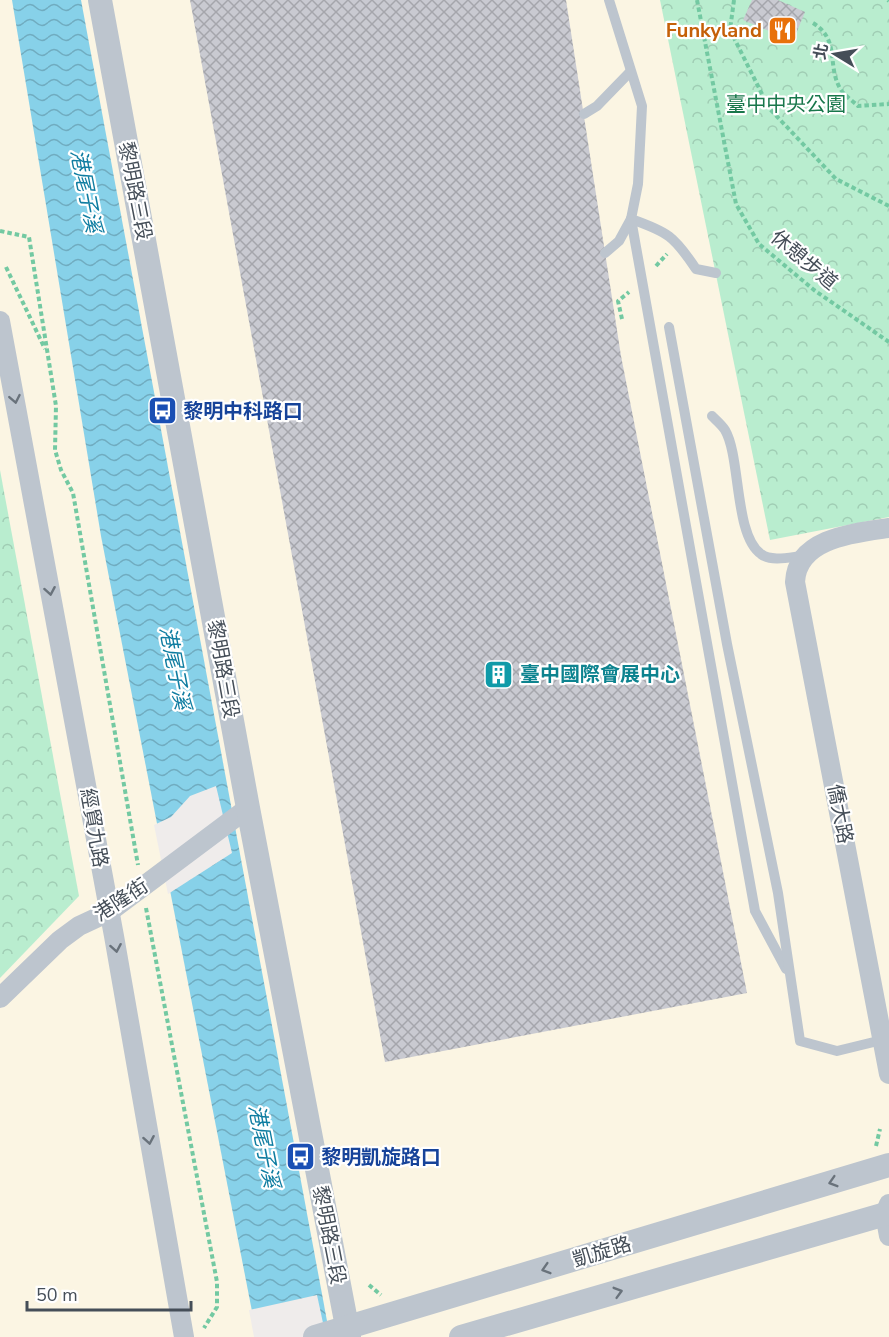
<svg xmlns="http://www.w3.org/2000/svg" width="889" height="1337" viewBox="0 0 889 1337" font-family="'Nunito Sans','Noto Sans TC',sans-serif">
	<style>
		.commercial { fill: #fbf5e3 }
		.park { fill: url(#park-crowns) }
		.water { fill: url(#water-waves) }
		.pier { fill: #efeceb }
		.building { fill: url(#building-cross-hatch) }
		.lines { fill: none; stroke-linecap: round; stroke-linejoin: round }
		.path { stroke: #73c9a2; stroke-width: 4; stroke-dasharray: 4.5 3; stroke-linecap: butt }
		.service { stroke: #bdc5ce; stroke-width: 10 }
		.minor { stroke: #bdc5ce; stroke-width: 20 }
		.tertiary { stroke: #bdc5ce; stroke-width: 24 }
		.oneway { stroke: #69727b }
		.labels { text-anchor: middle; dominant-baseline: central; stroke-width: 4.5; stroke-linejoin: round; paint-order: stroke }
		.food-label { font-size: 20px; font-weight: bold; fill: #c56008; stroke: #fff; text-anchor: end }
		.park-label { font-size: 20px; fill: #18774b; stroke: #fff }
		.street-label { font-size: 20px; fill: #454e58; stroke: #fff }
		.transit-label { font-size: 20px; font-weight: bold; fill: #164399; stroke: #fff; text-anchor: start }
		.culture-label { font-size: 20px; font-weight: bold; fill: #0d838f; stroke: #fff; text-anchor: start }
		.water-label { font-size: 21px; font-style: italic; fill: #0f7da1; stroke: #fff }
	</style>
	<defs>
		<pattern id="park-crowns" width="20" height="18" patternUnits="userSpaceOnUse" patternTransform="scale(1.5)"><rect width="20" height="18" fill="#b9edcf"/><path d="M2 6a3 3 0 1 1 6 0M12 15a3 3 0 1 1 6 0" fill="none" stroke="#a0cdb4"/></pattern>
		<pattern id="water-waves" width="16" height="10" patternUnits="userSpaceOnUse" patternTransform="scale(1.5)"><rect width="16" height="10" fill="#87d1e9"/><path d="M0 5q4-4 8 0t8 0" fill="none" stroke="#70acc0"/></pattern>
		<pattern id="building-cross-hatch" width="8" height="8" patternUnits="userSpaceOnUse" patternTransform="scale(1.5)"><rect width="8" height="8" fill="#c9cad1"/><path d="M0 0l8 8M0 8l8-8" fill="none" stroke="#a5a6ac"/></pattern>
	</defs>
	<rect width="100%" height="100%" fill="#efeceb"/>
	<rect class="commercial" x="0" y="0" width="889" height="1337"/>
	<g class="park">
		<polygon points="660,0 889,0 889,517 770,540"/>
		<polygon points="0,470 79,896 0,978"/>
	</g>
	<polygon class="water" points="12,0 81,0 330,1337 257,1337 101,536"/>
	<g class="pier">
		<polygon points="216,786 232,853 168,894 154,825 171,817 190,796"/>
		<polygon points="317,1295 326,1337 254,1337 249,1310"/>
	</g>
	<g class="building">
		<polygon points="190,0 566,0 621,356 747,993 385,1062"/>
		<polygon points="752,0 778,0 805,12 793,41 743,20"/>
	</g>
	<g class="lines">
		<g class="path">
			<polyline points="697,0 736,204 759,244 814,290 889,342"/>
			<polyline points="734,0 730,30 769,108 836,179 889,206"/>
			<polyline points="888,0 889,1"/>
			<path d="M813,23C841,40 826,66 841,90C845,96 853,101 858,106L889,104"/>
			<polyline points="0,231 29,237 56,406 55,450 61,470 73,493 138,865"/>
			<polyline points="656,266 667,254"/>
			<polyline points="6,267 45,349"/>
			<polyline points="622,319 618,301 629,292"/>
			<polyline points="146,908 217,1282 217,1307 204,1328"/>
			<polyline points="876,1146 880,1129"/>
			<polyline points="369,1285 381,1295"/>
		</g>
		<g class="service">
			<path d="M609,0L642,106L638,184L631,219C668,232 674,236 696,269L716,273"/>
			<polyline points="584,114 597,106 630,72"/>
			<polyline points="631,219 755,911 786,969"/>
			<polyline points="605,253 619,241 631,219"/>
			<polyline points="669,327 727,644 778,893 800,1041 837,1051 882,1040"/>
			<path d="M712,416C716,420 722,425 725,430C741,457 734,535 761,554C771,562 791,557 802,556"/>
		</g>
		<g class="minor">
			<polyline points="0,321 114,936 184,1337"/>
			<path d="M889,528C854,533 797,538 795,582L889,1074"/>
			<polyline points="0,998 60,940 79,926 109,912 248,808"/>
			<polyline points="889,1204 885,1214 889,1236"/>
		</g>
		<g class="tertiary">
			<polyline points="100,0 248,808 349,1337"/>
			<polyline points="315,1337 889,1165"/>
			<polyline points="461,1337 889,1213"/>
		</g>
	</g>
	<defs><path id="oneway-chevron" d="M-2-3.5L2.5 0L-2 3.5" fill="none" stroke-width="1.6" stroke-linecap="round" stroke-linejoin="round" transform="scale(1.5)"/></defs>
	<g class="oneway">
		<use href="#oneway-chevron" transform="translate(15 399) rotate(79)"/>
		<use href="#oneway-chevron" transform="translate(50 591) rotate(80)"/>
		<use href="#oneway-chevron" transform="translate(116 948) rotate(80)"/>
		<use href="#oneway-chevron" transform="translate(149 1140) rotate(80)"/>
		<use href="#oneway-chevron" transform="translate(833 1182) rotate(163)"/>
		<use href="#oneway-chevron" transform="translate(546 1269) rotate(163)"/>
		<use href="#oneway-chevron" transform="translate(618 1292) rotate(-16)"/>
	</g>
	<defs>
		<symbol id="restaurant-square" viewBox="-11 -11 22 22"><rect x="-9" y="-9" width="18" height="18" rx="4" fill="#e8710a" stroke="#fff"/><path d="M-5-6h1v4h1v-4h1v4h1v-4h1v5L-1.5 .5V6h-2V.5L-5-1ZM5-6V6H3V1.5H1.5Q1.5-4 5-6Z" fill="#fff"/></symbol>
		<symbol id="bus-square" viewBox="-11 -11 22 22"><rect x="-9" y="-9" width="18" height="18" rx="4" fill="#1a4fb4" stroke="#fff"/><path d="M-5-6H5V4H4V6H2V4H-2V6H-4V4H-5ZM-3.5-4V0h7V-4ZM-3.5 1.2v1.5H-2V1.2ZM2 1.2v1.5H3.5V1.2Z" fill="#fff"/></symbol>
		<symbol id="building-square" viewBox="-11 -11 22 22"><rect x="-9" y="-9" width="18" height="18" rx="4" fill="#0f9aa8" stroke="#fff"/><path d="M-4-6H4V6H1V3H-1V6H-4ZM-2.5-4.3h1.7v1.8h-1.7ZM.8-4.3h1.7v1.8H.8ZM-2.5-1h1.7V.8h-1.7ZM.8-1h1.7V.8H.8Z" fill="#fff"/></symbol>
	</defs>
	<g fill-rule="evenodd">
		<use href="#restaurant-square" x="766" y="14" width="33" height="33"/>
		<use href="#bus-square" x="146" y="394" width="33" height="33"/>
		<use href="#building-square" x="482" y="658" width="33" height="33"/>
		<use href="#bus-square" x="284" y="1140" width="33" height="33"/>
	</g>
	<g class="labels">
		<g class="food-label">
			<text x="762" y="30">Funkyland</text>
		</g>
		<g class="park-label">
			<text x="786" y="104">臺中中央公園</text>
		</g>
		<g class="street-label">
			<text transform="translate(135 191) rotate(79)">黎明路三段</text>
			<text transform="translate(804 260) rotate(40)">休憩步道</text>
			<text transform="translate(223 669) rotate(80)">黎明路三段</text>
			<text transform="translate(840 814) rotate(79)">僑大路</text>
			<text transform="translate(94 828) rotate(80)">經貿九路</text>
			<text transform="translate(121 900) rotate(-33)">港隆街</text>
			<text transform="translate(329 1235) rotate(79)">黎明路三段</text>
			<text transform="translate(602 1252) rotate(-17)">凱旋路</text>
		</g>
		<g class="transit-label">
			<text x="183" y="411">黎明中科路口</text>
			<text x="321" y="1157">黎明凱旋路口</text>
		</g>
		<g class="culture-label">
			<text x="520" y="674">臺中國際會展中心</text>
		</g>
		<g class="water-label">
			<text transform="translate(86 191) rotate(79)">港尾子溪</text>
			<text transform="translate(175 668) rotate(79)">港尾子溪</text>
			<text transform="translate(264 1146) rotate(79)">港尾子溪</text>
		</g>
	</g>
	<g transform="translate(835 54) rotate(281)" stroke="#ffffff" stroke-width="4.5" paint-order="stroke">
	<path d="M0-4.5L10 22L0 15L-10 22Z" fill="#454e58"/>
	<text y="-9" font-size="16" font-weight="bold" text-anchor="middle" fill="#454e58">北</text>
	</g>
	<path d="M27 1301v9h164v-9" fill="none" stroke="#454e58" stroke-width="3"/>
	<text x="36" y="1301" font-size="18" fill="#454e58" stroke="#ffffff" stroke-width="4.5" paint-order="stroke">50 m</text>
</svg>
